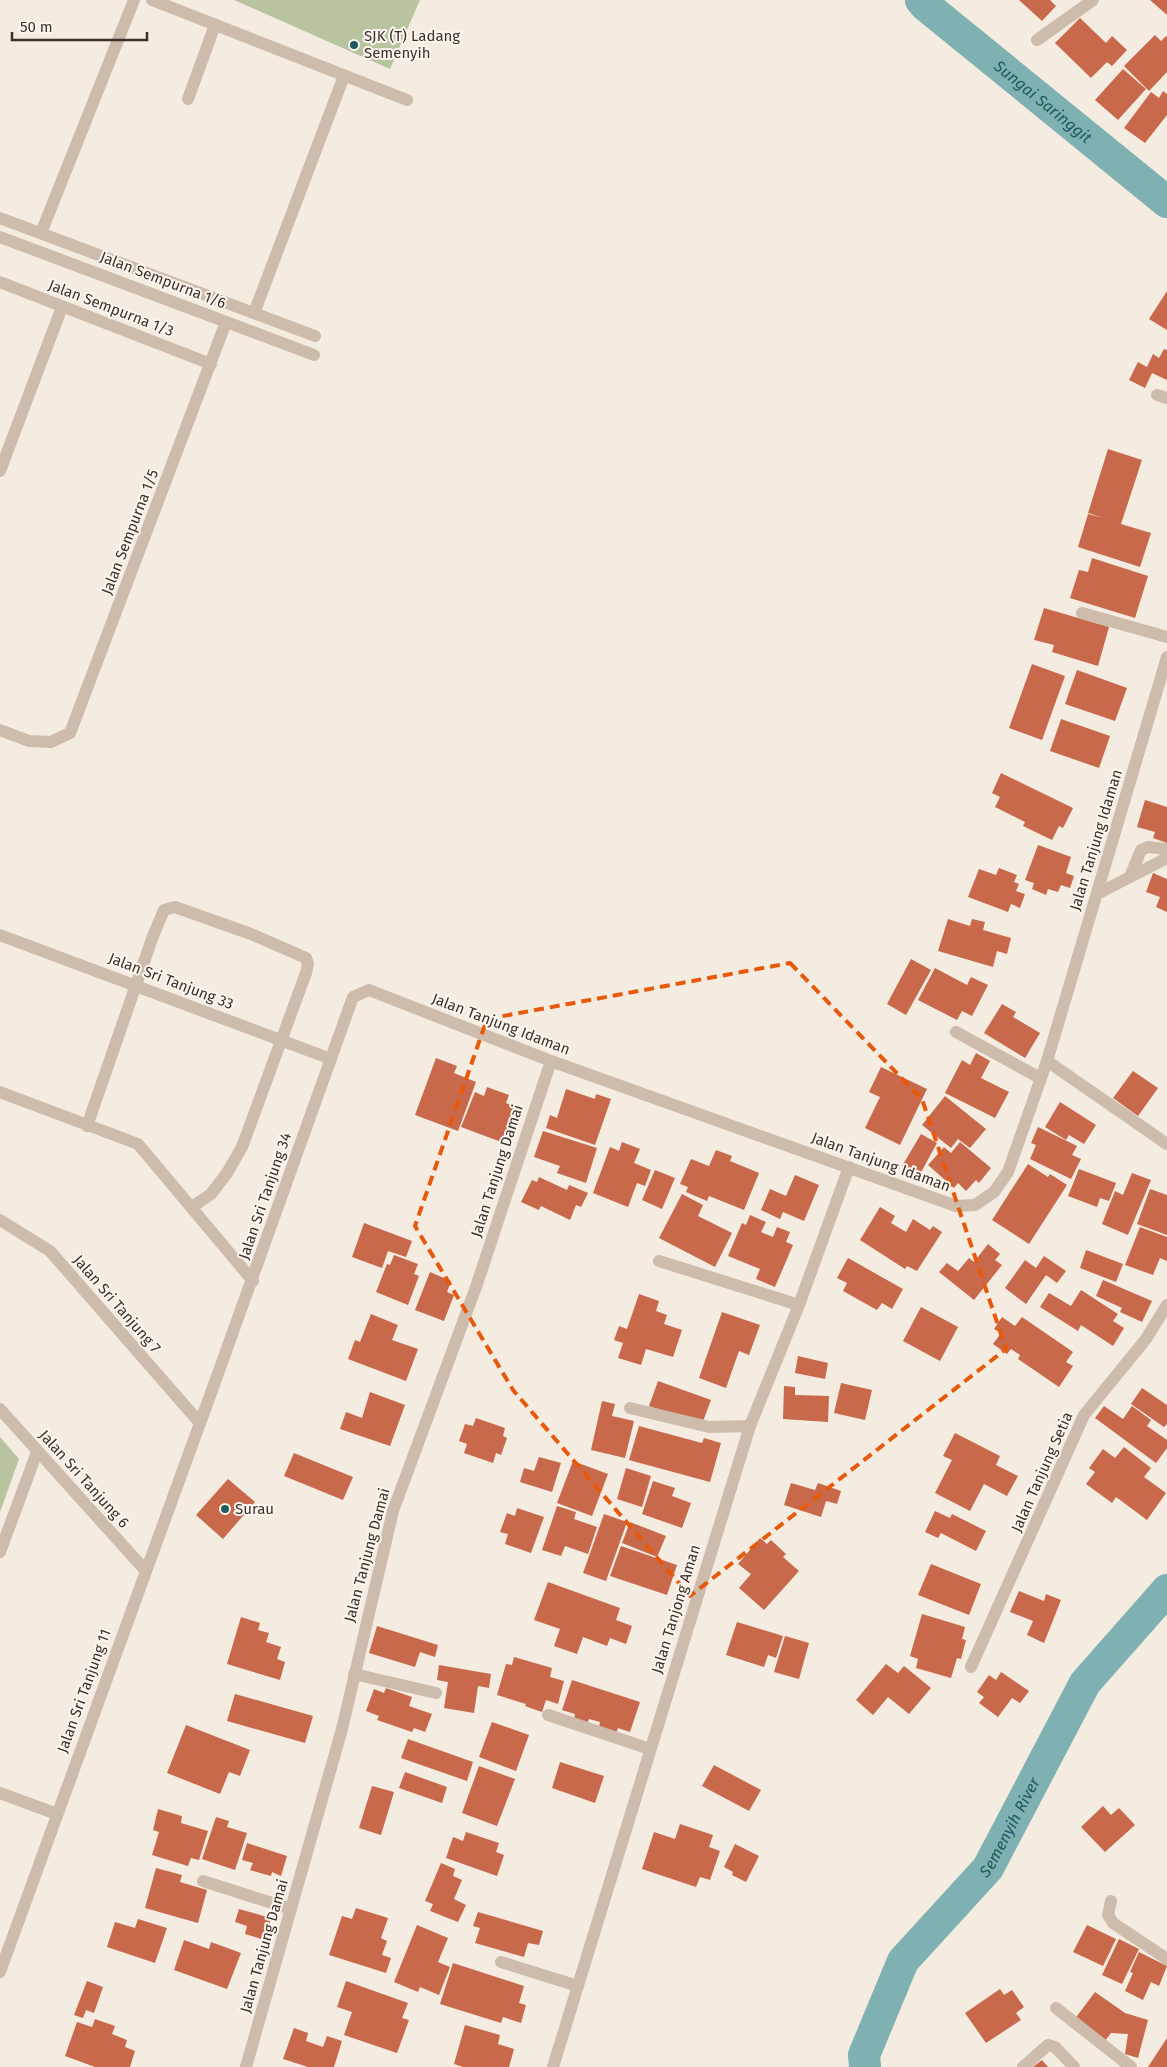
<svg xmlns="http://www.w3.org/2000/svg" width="1167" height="2067" viewBox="0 0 1167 2067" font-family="'Fira Sans',sans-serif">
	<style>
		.green { fill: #b8c4a0 }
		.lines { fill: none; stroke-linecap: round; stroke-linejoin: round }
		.river { stroke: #7fb0b2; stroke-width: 32 }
		.building { fill: #c8694b }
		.minor { stroke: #cdbbac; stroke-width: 12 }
		.marked { fill: none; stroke: #e8590c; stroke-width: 4; stroke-dasharray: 10 6; stroke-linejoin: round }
		.poi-dot { fill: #1f5a5e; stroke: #fbf5ee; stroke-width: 2 }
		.labels { text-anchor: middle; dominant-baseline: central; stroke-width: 4; stroke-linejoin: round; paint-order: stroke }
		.poi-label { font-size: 15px; fill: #3b302b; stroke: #fbf5ee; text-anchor: start }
		.street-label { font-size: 15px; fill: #3b302b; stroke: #fbf5ee }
		.water-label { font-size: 16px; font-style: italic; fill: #1f5a5e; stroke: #fbf5ee }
	</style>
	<rect width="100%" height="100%" fill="#f4ebe1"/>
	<g class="green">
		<polygon points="234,0 420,0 390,69"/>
		<polygon points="0,1437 19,1459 0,1512"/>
	</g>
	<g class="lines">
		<g class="river">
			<path id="s1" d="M921,0L925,5L1167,202"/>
			<path id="s2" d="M865,2067L864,2055L903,1961L988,1868L1085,1683L1167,1590"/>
		</g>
	</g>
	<g class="building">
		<polygon points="1019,0 1050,0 1056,6 1042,21"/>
		<polygon points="1150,0 1167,0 1167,15"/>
		<polygon points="1080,18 1106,43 1112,36 1127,50 1112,66 1107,62 1091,78 1055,43"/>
		<polygon points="1155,35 1161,41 1166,36 1167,37 1167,72 1149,91 1124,66"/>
		<polygon points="1123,69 1146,89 1118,120 1095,100"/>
		<polygon points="1163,91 1167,94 1167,115 1145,143 1124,128 1151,92 1159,98"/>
		<polygon points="1167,291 1167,330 1149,319"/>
		<polygon points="1164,349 1167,350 1167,380 1152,373 1145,388 1129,380 1138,362 1147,367 1153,354 1159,358"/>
		<polygon points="1108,449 1142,460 1121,524 1151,533 1140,567 1078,547 1088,514 1103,518 1088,513"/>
		<polygon points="1092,558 1148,576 1135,618 1070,598 1079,570 1088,572"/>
		<polygon points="1044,608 1109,627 1098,666 1052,652 1054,645 1034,640"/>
		<polygon points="1032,664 1065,676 1042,740 1009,728"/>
		<polygon points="1077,670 1127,688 1115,721 1065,704"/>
		<polygon points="1061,719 1110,736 1099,768 1050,751"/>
		<polygon points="1001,773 1073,808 1063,828 1059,826 1052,840 1023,826 1025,822 995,807 1000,797 992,793"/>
		<polygon points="1145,800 1167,807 1167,843 1153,838 1155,832 1137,827"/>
		<polygon points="1038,845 1071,857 1066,873 1074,876 1070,888 1061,885 1058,892 1048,889 1046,895 1032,889 1034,883 1025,880"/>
		<polygon points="999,868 1017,875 1014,882 1019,884 1016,891 1025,894 1020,908 1011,904 1008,912 968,897 979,869 996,875"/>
		<polygon points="1153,873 1167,879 1167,912 1156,907 1160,897 1146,892"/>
		<polygon points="948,919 970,926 972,919 985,922 983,930 1011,938 1007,954 997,951 993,967 938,951"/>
		<polygon points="911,959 931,970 906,1015 887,1004"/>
		<polygon points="935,968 967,985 971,977 988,985 972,1016 962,1011 957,1020 918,1000"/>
		<polygon points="1002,1004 1016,1012 1013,1017 1040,1033 1025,1058 984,1033"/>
		<polygon points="976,1053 990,1061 981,1078 1009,1092 995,1118 945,1093 962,1060 970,1065"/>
		<polygon points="436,1058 457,1066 454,1073 476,1082 458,1131 415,1115"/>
		<polygon points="881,1067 927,1089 900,1145 865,1128 880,1097 869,1092"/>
		<polygon points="1133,1071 1158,1088 1138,1116 1113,1098"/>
		<polygon points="487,1087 509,1095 506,1103 518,1108 504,1143 461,1127 475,1092 484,1096"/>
		<polygon points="566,1089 595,1099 596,1094 611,1099 595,1145 546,1128 550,1115 557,1118"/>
		<polygon points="945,1096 986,1129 970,1148 958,1139 951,1148 922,1125"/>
		<polygon points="1060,1102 1096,1125 1084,1144 1069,1135 1066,1140 1045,1127"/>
		<polygon points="1038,1127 1077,1146 1072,1155 1081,1159 1071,1179 1030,1159 1036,1145 1031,1143"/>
		<polygon points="543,1131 597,1148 586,1183 557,1173 560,1166 534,1157"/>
		<polygon points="921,1134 937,1143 919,1176 902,1166"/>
		<polygon points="622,1142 640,1149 634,1163 651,1170 645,1186 637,1183 628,1207 593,1193 610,1147 619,1151"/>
		<polygon points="960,1142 991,1168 979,1183 976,1180 966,1191 958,1183 954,1188 928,1165 944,1147 951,1153"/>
		<polygon points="716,1150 732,1156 730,1161 759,1173 744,1210 709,1196 707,1201 686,1192 688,1187 680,1184 691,1159 709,1166"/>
		<polygon points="1028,1164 1048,1177 1050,1174 1067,1185 1029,1244 992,1220"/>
		<polygon points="1079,1169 1116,1183 1109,1201 1100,1198 1097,1207 1068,1196"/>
		<polygon points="655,1170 675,1178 662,1209 642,1200"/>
		<polygon points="1132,1173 1151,1180 1128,1235 1102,1224 1115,1191 1123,1195"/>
		<polygon points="795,1175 819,1185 804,1221 783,1212 780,1219 761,1210 770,1189 786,1196"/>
		<polygon points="539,1177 567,1190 569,1185 588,1193 581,1207 576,1205 570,1220 541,1206 539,1210 521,1202 532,1180 537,1182"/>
		<polygon points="1150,1189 1167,1195 1167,1235 1137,1224"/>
		<polygon points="682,1194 703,1205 698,1216 732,1233 715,1267 659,1238"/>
		<polygon points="880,1207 895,1216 891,1223 906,1232 913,1219 930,1230 933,1226 942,1232 917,1271 907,1266 905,1269 860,1240"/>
		<polygon points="750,1215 766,1222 761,1232 773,1237 777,1227 790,1232 786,1242 793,1245 775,1287 756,1279 760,1269 728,1256 742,1223 746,1225"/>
		<polygon points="364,1223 412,1241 406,1257 388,1251 382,1268 352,1257"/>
		<polygon points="1140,1227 1167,1237 1167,1261 1160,1258 1153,1275 1125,1265"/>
		<polygon points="988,1244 1000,1254 995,1260 1002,1265 974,1300 939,1272 947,1263 958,1271 969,1258 974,1262"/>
		<polygon points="1086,1250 1123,1264 1116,1282 1080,1268"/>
		<polygon points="394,1255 418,1264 414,1274 419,1276 408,1305 376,1292 387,1264 390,1265"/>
		<polygon points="1044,1256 1066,1271 1057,1283 1046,1275 1026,1304 1005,1288 1025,1260 1036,1268"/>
		<polygon points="848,1258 903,1289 892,1309 882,1303 877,1310 843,1291 847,1283 837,1278"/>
		<polygon points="430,1272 451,1281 447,1292 454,1295 444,1321 415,1310"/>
		<polygon points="1103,1280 1152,1301 1142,1322 1120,1312 1122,1308 1096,1296"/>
		<polygon points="1081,1290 1118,1314 1113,1321 1124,1328 1113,1346 1081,1325 1078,1331 1040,1307 1049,1293 1071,1306"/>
		<polygon points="639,1294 659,1301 656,1311 667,1315 664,1324 682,1330 673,1357 646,1349 641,1365 618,1358 623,1343 614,1340 619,1326 627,1329"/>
		<polygon points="921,1307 958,1327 940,1361 903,1341"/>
		<polygon points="722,1312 760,1325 749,1355 739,1351 726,1388 699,1378"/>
		<polygon points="371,1314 398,1325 392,1340 418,1349 406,1381 348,1359 355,1340 360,1342"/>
		<polygon points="1002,1317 1015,1326 1022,1317 1073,1352 1066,1362 1073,1366 1059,1387 1018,1359 1020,1355 1011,1349 1007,1354 993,1344 1001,1333 994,1329"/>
		<polygon points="798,1356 828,1363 825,1379 795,1373"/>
		<polygon points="658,1381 711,1400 702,1424 649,1406"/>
		<polygon points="841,1383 872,1390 865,1420 834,1413"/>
		<polygon points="784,1386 795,1387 795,1395 829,1396 828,1422 783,1419"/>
		<polygon points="1142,1388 1167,1405 1167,1424 1164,1427 1131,1404"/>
		<polygon points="370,1392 405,1405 390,1446 340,1429 346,1412 362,1418"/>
		<polygon points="602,1401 615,1404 612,1416 634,1421 625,1458 591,1450"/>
		<polygon points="1104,1406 1123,1419 1132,1406 1151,1420 1147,1426 1167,1440 1167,1448 1156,1463 1095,1418"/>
		<polygon points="476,1418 505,1428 503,1436 507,1438 501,1455 496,1453 493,1463 464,1453 467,1444 459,1441 465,1424 473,1426"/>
		<polygon points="639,1426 702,1443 704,1438 721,1443 710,1482 629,1460"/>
		<polygon points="955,1433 1000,1456 996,1465 1018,1476 1007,1496 984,1484 970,1511 935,1493 952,1460 943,1456"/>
		<polygon points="1124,1447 1151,1468 1144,1477 1166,1493 1147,1520 1116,1497 1112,1503 1086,1484 1095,1472 1089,1468 1103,1449 1115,1458"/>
		<polygon points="294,1453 353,1477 343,1500 284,1476"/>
		<polygon points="539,1457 561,1463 552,1492 520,1482 524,1468 534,1471"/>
		<polygon points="573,1461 608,1474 592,1516 557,1503"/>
		<polygon points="626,1468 651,1476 642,1507 617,1499"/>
		<polygon points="228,1479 255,1502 223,1539 196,1515"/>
		<polygon points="653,1481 675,1488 672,1496 691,1503 682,1528 642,1514"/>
		<polygon points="791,1483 815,1490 818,1483 841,1491 837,1504 826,1501 821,1517 784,1505"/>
		<polygon points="557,1506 576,1512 574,1519 597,1527 588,1554 565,1546 561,1556 542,1550"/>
		<polygon points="517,1508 544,1517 531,1553 505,1544 508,1534 500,1532 507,1513 515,1516"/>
		<polygon points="935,1511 950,1518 952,1514 986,1531 976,1551 941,1533 938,1538 925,1532"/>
		<polygon points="604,1514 627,1522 606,1581 583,1573"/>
		<polygon points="630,1522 666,1536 657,1557 622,1543"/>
		<polygon points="760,1538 767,1544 771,1540 786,1554 783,1557 799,1571 764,1610 739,1588 751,1574 738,1564"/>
		<polygon points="621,1546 677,1565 667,1595 610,1576"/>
		<polygon points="931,1564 981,1584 969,1615 918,1595"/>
		<polygon points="548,1582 620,1608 616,1620 632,1626 626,1644 610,1638 607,1646 583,1637 577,1654 554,1646 560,1629 534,1620"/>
		<polygon points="1019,1591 1044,1601 1046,1594 1061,1600 1044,1643 1027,1635 1033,1621 1010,1612"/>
		<polygon points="922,1614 965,1627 962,1639 966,1640 961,1659 957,1658 951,1678 916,1668 918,1659 910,1656"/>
		<polygon points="241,1617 260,1623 258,1630 269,1633 266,1642 281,1647 277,1659 285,1662 280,1680 227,1664"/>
		<polygon points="737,1622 783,1636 776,1658 768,1655 764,1667 726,1655"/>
		<polygon points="377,1626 438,1645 435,1657 420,1652 415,1667 369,1653"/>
		<polygon points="785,1636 809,1643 799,1679 774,1672"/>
		<polygon points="514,1657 552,1668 550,1677 564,1681 558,1704 546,1700 542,1712 525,1706 526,1704 497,1695 506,1664 512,1665"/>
		<polygon points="886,1664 898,1673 904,1666 931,1688 909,1714 888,1697 873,1715 856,1700"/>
		<polygon points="439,1665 491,1674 489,1688 478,1686 474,1713 444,1708 448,1682 437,1680"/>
		<polygon points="1001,1672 1029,1691 1020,1703 1012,1698 998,1717 979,1703 984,1697 977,1692 989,1675 996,1680"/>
		<polygon points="572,1680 640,1702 630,1732 618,1728 616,1733 599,1727 600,1722 589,1719 587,1724 574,1719 575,1714 562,1710"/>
		<polygon points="386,1688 412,1697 409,1706 432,1714 425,1732 414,1728 412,1732 377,1720 379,1716 366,1711 374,1689 384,1693"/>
		<polygon points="235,1694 313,1716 305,1743 227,1721"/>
		<polygon points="492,1722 529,1735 516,1771 479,1757"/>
		<polygon points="186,1725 250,1750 240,1776 229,1772 220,1794 167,1773"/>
		<polygon points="408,1739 473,1762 467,1781 401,1758"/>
		<polygon points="560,1762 604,1776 595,1803 552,1788"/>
		<polygon points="714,1765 761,1790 749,1811 702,1786"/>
		<polygon points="479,1766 515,1779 497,1826 462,1813"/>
		<polygon points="405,1772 447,1787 442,1803 399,1788"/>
		<polygon points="372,1786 394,1792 381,1835 359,1828"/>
		<polygon points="1103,1806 1111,1815 1119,1808 1135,1825 1105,1852 1081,1827"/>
		<polygon points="158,1809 182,1816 181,1823 208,1831 199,1860 191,1858 188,1866 152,1855 159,1832 153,1830"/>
		<polygon points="216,1817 229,1821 227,1827 247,1833 235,1870 202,1859"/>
		<polygon points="680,1824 713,1835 709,1847 720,1851 710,1880 700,1877 696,1887 642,1869 654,1832 675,1839"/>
		<polygon points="466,1832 499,1843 496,1852 504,1855 497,1876 446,1858 453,1837 463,1841"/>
		<polygon points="247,1843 287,1856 281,1876 272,1872 271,1876 250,1870 253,1863 242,1860"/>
		<polygon points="735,1844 759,1856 746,1882 732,1875 733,1872 724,1867"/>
		<polygon points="441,1863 455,1869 453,1876 462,1880 454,1899 466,1905 458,1922 430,1911 433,1904 425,1901"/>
		<polygon points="156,1868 182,1875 180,1882 207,1890 198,1923 145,1908"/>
		<polygon points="356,1908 388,1918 381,1938 387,1941 382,1955 391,1958 386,1973 329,1955 342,1916 352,1919"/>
		<polygon points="239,1909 271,1918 265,1940 245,1934 247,1926 235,1922"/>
		<polygon points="478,1912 543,1931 539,1945 528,1943 524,1957 475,1943 480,1928 473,1926"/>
		<polygon points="138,1919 167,1928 155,1963 107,1947 115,1922 135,1928"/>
		<polygon points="417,1925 448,1938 438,1962 450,1967 439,1995 420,1987 418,1992 394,1982"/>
		<polygon points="1087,1925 1116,1939 1103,1966 1073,1952"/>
		<polygon points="1119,1939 1139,1949 1122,1984 1102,1975"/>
		<polygon points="184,1940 209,1949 211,1942 241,1953 227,1989 174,1970"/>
		<polygon points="1139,1952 1167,1966 1159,1986 1151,1982 1143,2000 1125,1991 1133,1973 1130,1972"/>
		<polygon points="453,1963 524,1986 519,2003 526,2005 521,2023 503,2017 501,2023 440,2004"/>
		<polygon points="87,1981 103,1987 94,2013 86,2010 83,2018 74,2015"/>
		<polygon points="346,1981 408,2003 402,2018 409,2020 397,2053 344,2035 352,2012 337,2007"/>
		<polygon points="1000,1989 1004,1995 1012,1990 1024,2007 1016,2013 1021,2020 986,2043 965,2013"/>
		<polygon points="1095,1992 1125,2013 1148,2020 1138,2058 1125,2054 1128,2034 1111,2033 1104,2042 1074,2020"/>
		<polygon points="95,2019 115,2026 112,2034 127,2040 125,2047 135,2051 130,2067 95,2067 65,2056 77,2022 92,2027"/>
		<polygon points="465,2025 500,2035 498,2044 514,2049 509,2067 463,2067 454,2064"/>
		<polygon points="294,2028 308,2033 306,2041 323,2047 327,2036 342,2041 334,2067 308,2067 283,2059"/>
		<polygon points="1167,2038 1167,2067 1148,2067"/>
		<polygon points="1042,2060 1048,2067 1033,2067"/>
	</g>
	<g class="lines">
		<g class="minor">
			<polyline points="152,0 407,100"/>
			<polyline points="1037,40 1093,0"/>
			<polyline points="188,99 215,25"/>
			<polyline points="0,218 315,336"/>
			<polyline points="41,233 134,0"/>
			<polyline points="0,237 314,355"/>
			<polyline points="0,282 211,364"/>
			<polyline points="254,313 344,76"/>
			<polyline points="1157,395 1167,398"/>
			<polyline points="0,471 62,307"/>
			<polyline points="1082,613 1167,637"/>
			<polyline points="0,730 29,741 51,742 70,733 226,322"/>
			<polyline points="1130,877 1141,850 1148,847 1167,849"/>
			<polyline points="1097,894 1167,858"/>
			<polyline points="0,935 331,1059"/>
			<polyline points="956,1032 1040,1078"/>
			<polyline points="1047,1061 1167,1144"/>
			<polyline points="0,1092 138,1144 253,1281"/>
			<polyline points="87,1126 153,936 164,910 175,907 251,934 306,958 308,964 306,973 242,1147 227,1173 211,1194 192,1207"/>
			<polyline points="0,1220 50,1251 199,1422"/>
			<polyline points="659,1261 799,1305"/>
			<polyline points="630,1408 709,1427 750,1426"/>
			<polyline points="0,1409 145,1570"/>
			<polyline points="0,1552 37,1452"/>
			<polyline points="971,1667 1084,1415 1146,1339 1167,1305"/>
			<polyline points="354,1674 436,1693"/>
			<polyline points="548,1715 650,1749"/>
			<polyline points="0,1793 57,1814"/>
			<polyline points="203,1881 291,1909"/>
			<polyline points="1111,1901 1108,1915 1113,1923 1167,1959"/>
			<polyline points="501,1962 578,1986"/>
			<path d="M0,1972C118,1647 238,1323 353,997L369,990L551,1061L956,1206L975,1205L994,1192L1008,1172L1047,1061L1167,657"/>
			<polyline points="1056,2008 1131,2067"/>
			<polyline points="246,2067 342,1729 393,1511 476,1287 551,1061"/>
			<polyline points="553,2067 750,1426 799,1305 849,1167"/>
			<polyline points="1023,2067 1048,2045 1055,2047 1074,2067"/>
		</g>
	</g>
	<path class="marked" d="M790,963L922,1099L1006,1349L690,1596L513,1390L415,1226L487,1019Z"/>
	<g class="poi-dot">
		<circle cx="354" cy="45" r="5"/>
		<circle cx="225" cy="1509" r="5"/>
	</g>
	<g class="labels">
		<g class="poi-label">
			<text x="364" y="36">SJK (T) Ladang<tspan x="364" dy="17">Semenyih</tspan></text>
			<text x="235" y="1509">Surau</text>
		</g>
		<g class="street-label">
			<text transform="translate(163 280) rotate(21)">Jalan Sempurna 1/6</text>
			<text transform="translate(111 308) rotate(21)">Jalan Sempurna 1/3</text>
			<text transform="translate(130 532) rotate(-69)">Jalan Sempurna 1/5</text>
			<text transform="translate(1096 840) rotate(-73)">Jalan Tanjung Idaman</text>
			<text transform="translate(171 981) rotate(21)">Jalan Sri Tanjung 33</text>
			<text transform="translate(501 1024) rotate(21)">Jalan Tanjung Idaman</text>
			<text transform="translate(881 1162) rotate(20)">Jalan Tanjung Idaman</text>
			<text transform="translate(497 1171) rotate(-72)">Jalan Tanjung Damai</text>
			<text transform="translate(265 1196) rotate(-71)">Jalan Sri Tanjung 34</text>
			<text transform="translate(117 1304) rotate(49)">Jalan Sri Tanjung 7</text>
			<text transform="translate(1042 1472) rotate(-66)">Jalan Tanjung Setia</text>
			<text transform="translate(84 1479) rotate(48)">Jalan Sri Tanjung 6</text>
			<text transform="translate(367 1555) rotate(-75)">Jalan Tanjung Damai</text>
			<text transform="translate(676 1609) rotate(-73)">Jalan Tanjong Aman</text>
			<text transform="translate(84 1691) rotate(-70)">Jalan Sri Tanjung 11</text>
			<text transform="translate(264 1946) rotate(-74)">Jalan Tanjung Damai</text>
		</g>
		<g class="water-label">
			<text stroke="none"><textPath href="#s1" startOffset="159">Sungai Saringgit</textPath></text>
			<text stroke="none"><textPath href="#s2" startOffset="286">Semenyih River</textPath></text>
		</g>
	</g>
	<path d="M12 32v8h135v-8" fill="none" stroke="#3b302b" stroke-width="2.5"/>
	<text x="20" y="32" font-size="15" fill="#3b302b" stroke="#fbf5ee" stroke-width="4" paint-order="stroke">50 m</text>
</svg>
